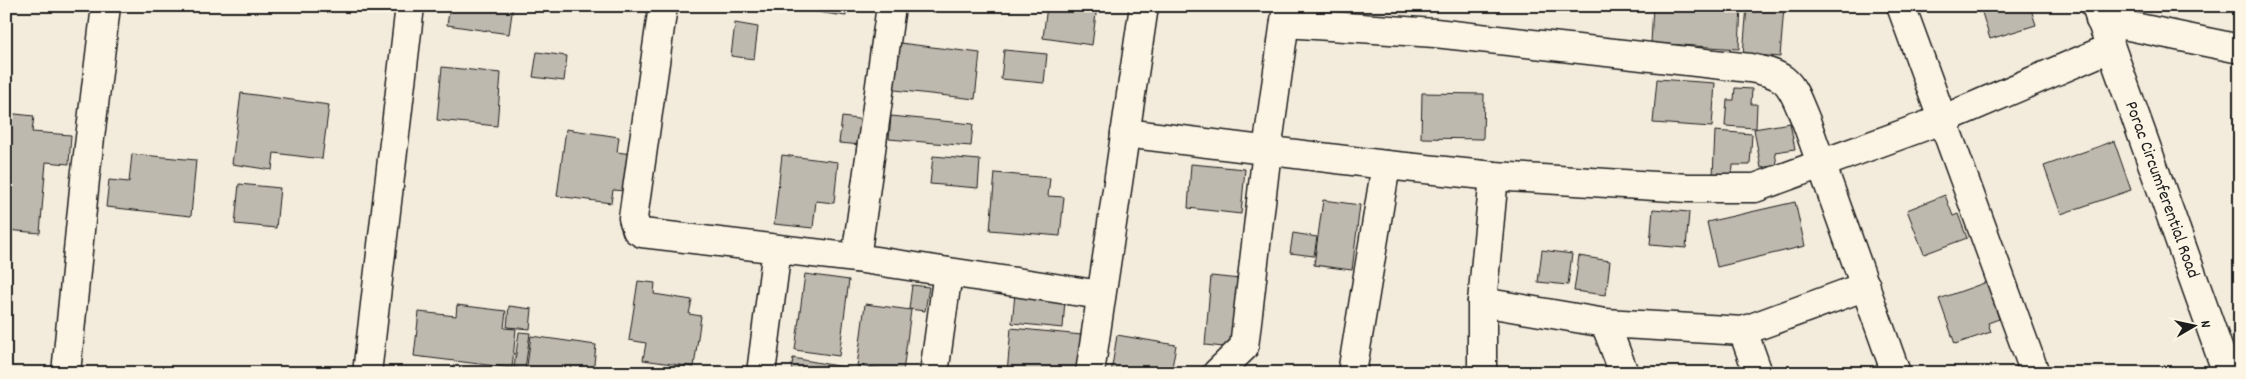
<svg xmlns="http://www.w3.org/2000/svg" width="2246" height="379" viewBox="0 0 2246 379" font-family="Dekko,sans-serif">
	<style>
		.building { fill: #beb9ae; stroke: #1c1c1c }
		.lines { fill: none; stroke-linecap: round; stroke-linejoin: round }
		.minor-casing { stroke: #1c1c1c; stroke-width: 31 }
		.primary-casing { stroke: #1c1c1c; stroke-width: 31 }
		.minor { stroke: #fcf5e5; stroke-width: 28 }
		.primary { stroke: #fcf5e5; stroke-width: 28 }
		.labels { text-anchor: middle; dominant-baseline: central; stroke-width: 5; stroke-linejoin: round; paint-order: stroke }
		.street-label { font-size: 18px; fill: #1c1c1c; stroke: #fcf5e5 }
	</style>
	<rect width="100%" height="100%" fill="#f3ecdd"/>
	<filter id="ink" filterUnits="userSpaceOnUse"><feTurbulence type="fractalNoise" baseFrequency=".02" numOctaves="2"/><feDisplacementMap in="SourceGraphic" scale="10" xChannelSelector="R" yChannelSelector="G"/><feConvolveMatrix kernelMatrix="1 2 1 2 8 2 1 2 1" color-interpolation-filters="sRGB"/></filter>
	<g filter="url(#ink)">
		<g class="building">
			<polygon points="450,6 513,6 509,34 447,25"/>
			<polygon points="793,6 847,6 846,16 793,9"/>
			<polygon points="1047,6 1097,6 1092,45 1043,38"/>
			<polygon points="1653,6 1741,6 1739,49 1651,43"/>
			<polygon points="1747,6 1784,7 1780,57 1743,54"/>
			<polygon points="1980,6 2030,6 2036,25 1990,39"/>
			<polygon points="735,23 758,27 754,59 731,56"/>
			<polygon points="892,42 980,53 975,99 886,89"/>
			<polygon points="1004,50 1047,54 1044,83 1001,79"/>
			<polygon points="537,52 567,56 564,81 533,77"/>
			<polygon points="442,67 501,73 497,126 437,120"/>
			<polygon points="1657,79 1715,83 1712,127 1653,123"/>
			<polygon points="1735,88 1752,89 1751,104 1757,104 1756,128 1725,126 1727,100 1734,100"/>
			<polygon points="241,93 329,105 322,159 274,153 272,170 232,164"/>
			<polygon points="1422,93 1484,94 1483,139 1421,138"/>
			<polygon points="6,113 34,116 32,132 71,135 69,164 46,162 40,233 6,230"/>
			<polygon points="891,116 973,124 971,146 889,139"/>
			<polygon points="842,117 865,120 862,145 839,143"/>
			<polygon points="1790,123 1795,149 1775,152 1777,165 1761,168 1754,129"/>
			<polygon points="566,129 619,137 617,152 631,154 626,191 613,190 611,203 557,196"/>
			<polygon points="1715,131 1752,134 1750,165 1733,165 1732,177 1713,176"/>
			<polygon points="2114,141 2131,190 2061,214 2044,166"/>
			<polygon points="132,154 196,160 191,216 106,207 109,180 129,182"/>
			<polygon points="782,155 838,162 834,203 816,201 813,228 774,224"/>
			<polygon points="933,156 980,160 978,188 930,184"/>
			<polygon points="1191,164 1245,169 1241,214 1188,208"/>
			<polygon points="995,173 1050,178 1048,196 1064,197 1060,236 990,230"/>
			<polygon points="239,184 280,188 276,228 235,224"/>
			<polygon points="1945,195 1953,216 1958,214 1967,238 1924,254 1907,210"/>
			<polygon points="1323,200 1360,205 1352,270 1314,265"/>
			<polygon points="1795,202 1805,246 1717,267 1707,222"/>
			<polygon points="1653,209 1689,212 1686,248 1650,245"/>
			<polygon points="1293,233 1317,237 1314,256 1290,253"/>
			<polygon points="1542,250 1572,254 1568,285 1538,282"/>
			<polygon points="1579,256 1610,261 1606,295 1574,291"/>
			<polygon points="805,274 849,280 839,356 795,350"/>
			<polygon points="1211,276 1240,279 1233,348 1205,345"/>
			<polygon points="638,281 655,283 654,294 692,300 689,314 701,316 694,367 643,360 646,343 629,340"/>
			<polygon points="1987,282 1999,319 1988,323 1991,332 1955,344 1939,299"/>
			<polygon points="912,285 929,287 925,311 909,309"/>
			<polygon points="1015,294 1065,299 1063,328 1012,323"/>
			<polygon points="865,304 911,310 903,372 857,366"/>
			<polygon points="457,305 506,311 504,328 516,329 512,368 414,356 419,312 456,316"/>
			<polygon points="509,306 532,309 530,329 507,327"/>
			<polygon points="1011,328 1082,335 1078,373 1007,373"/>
			<polygon points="519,332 530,333 525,369 514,368"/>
			<polygon points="1117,335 1176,345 1171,373 1111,373"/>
			<polygon points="531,336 596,345 593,373 526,373"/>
			<polygon points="793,358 854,369 853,373 791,373"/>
		</g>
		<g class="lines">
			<defs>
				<g id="minor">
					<polyline points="663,6 633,218 637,230 642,233 856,258 1101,295"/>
					<polyline points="1901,6 2035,373"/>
					<polyline points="2100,20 2240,49"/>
					<path d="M1285,23L1435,33L1750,68C1791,75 1791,85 1806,121L1896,373"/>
					<polyline points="1125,133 1386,165 1494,176 1688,188 1755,188 1944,119 2110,48"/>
					<polyline points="856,258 891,6"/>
					<polyline points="1482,302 1605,323 1743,331 1866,286"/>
					<polyline points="1605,323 1624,373"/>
					<polyline points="1743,331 1758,373"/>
					<polyline points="66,373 85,179 106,6"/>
					<polyline points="367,373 410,6"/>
					<polyline points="761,373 777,249"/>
					<polyline points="934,373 948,272"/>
					<polyline points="1090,373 1144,6"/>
					<polyline points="1217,373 1244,347 1267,151 1287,6"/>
					<polyline points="1352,373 1386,165"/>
					<polyline points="1482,373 1482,302 1494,176"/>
				</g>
				<polyline id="primary" points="2096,6 2227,373"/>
			</defs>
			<use href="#minor" class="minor-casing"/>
			<use href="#primary" class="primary-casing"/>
			<use href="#minor" class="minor"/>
			<use href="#primary" class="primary"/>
		</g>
	</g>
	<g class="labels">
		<g class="street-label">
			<text transform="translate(2161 190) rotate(70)">Porac Circumferential Road</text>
		</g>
	</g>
	<rect width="2246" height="379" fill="none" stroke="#fcf5e5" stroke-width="25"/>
	<rect x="12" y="12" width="2221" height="354" fill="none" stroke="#1c1c1c" stroke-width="2" filter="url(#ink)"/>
	<g transform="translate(2194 326) rotate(81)" stroke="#fcf5e5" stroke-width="4" paint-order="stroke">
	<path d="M0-4L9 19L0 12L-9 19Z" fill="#1c1c1c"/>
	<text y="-8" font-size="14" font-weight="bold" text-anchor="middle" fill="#1c1c1c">N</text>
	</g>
</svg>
